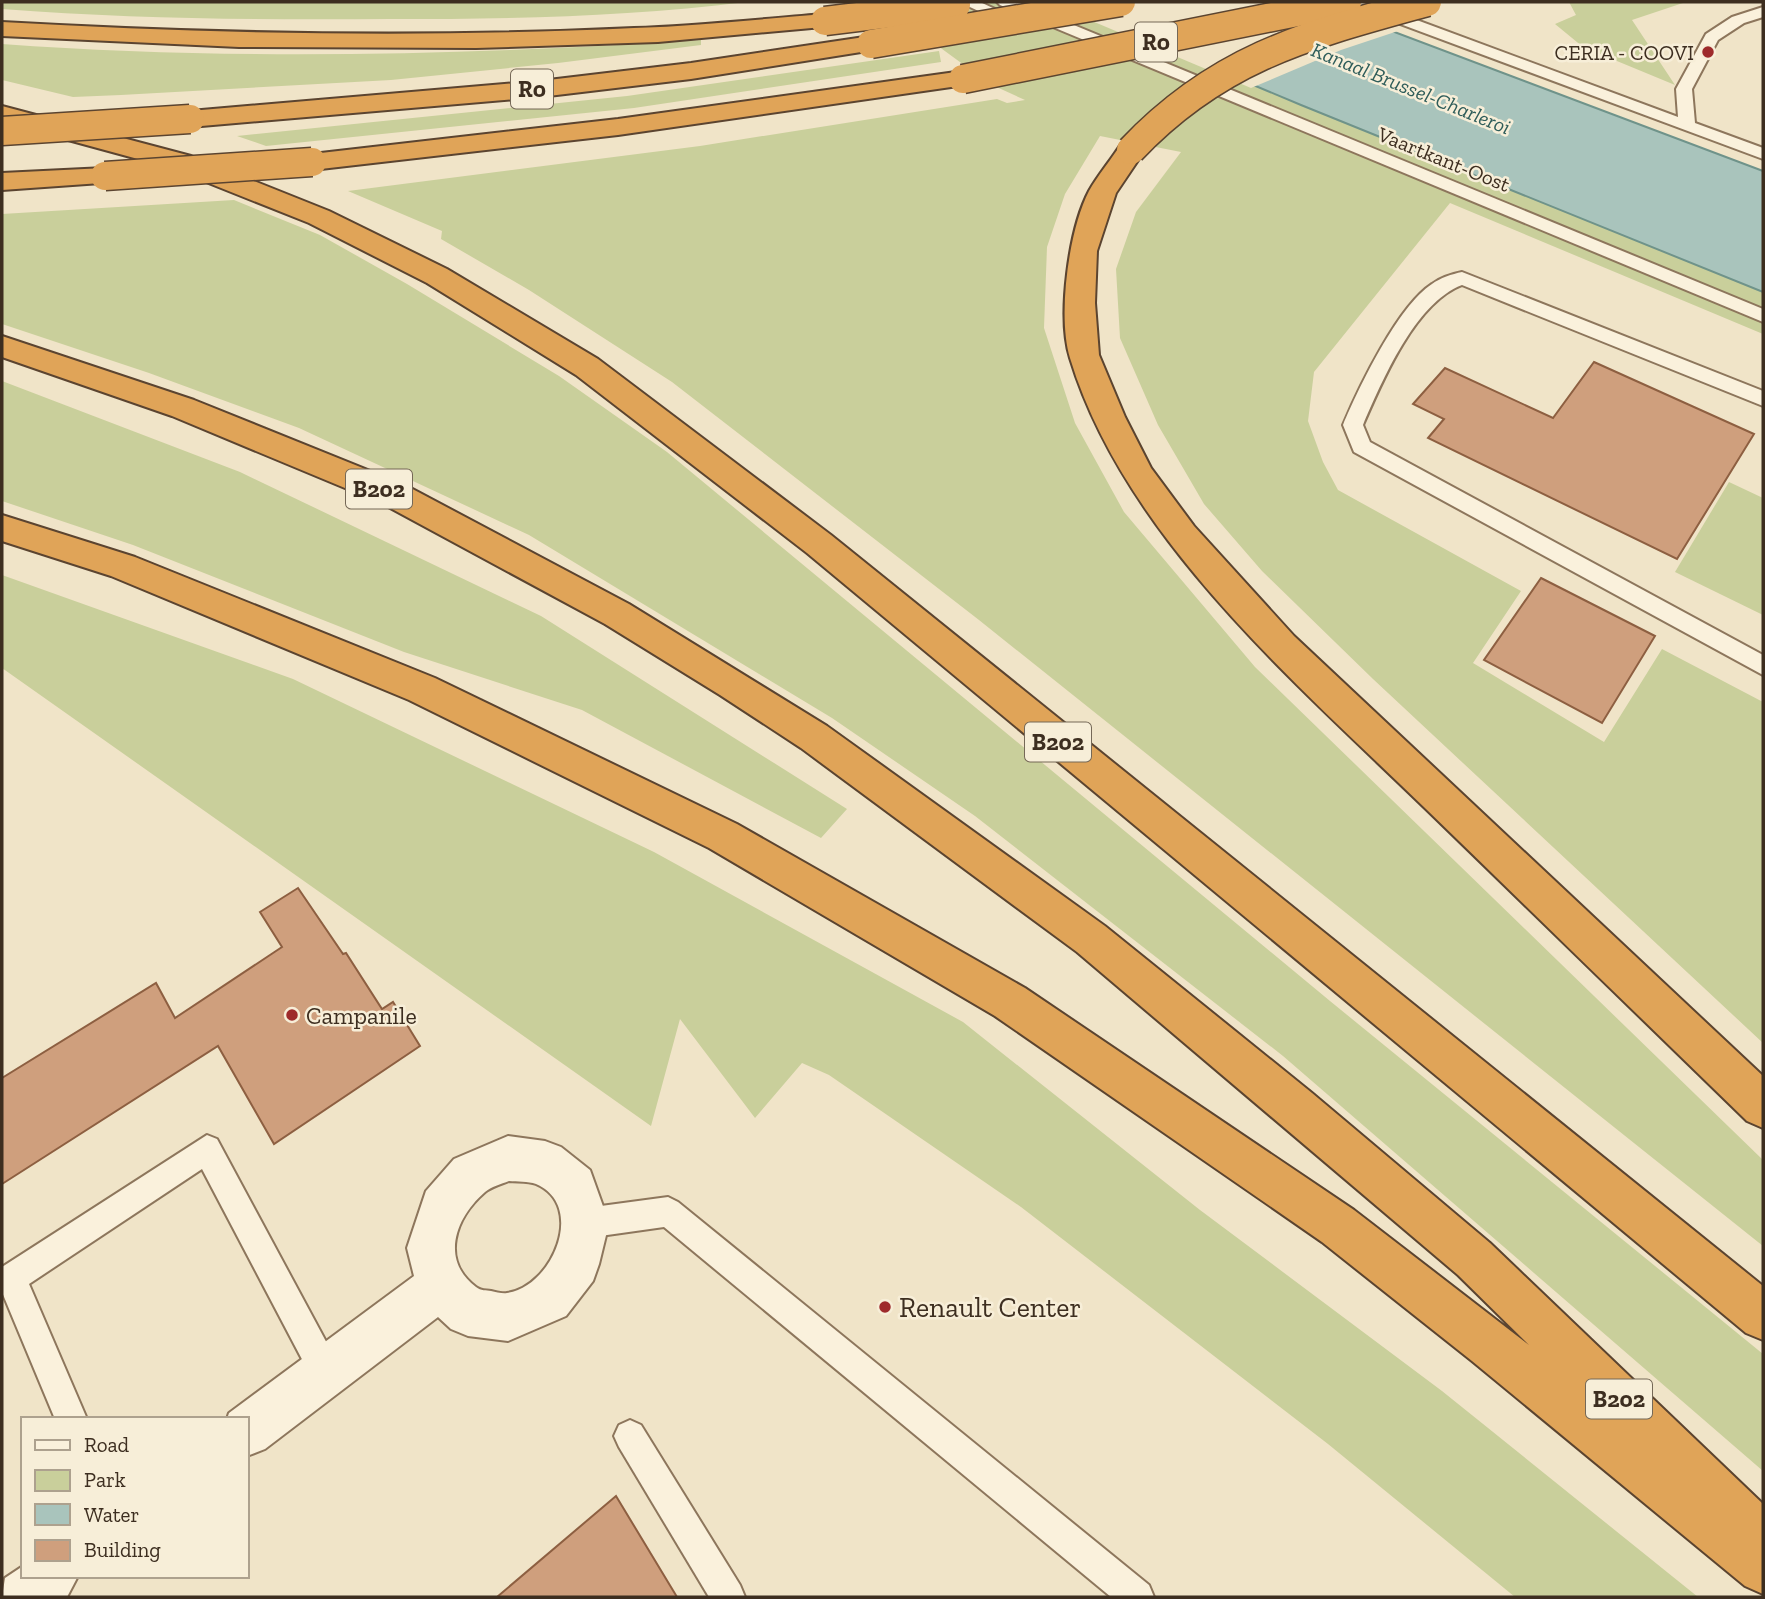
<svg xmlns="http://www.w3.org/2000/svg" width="1765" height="1599" viewBox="0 0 1765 1599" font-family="'Zilla Slab',serif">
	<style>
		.green { fill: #c9cf9b }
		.water { fill: #a9c4bc; stroke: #6f938a; stroke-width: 2 }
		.pier { fill: #f0e4c8 }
		.building { fill: #cf9f7d; stroke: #8d5f41; stroke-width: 2 }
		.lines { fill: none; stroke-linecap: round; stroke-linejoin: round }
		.service-casing { stroke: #8d765c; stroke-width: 4 }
		.minor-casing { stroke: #8d765c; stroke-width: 4 }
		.motorway-casing { stroke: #5b4430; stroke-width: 4 }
		.service { fill: #faf1dc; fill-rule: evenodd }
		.minor { fill: #faf1dc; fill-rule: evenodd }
		.motorway { fill: #e0a458; fill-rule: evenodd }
		.motorway-bridge-casing { stroke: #5b4430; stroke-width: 31; stroke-linecap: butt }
		.motorway-bridge { stroke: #e0a458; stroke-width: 28 }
		.poi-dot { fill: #9e2a2b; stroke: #f7eed8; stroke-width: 2.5 }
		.labels { text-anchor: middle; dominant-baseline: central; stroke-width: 5; stroke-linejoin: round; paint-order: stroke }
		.far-poi-label { font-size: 21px; fill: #3d2e20; stroke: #f7eed8; text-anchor: end }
		.far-water-label { font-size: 21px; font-style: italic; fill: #2f5d5a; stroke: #f7eed8 }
		.far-street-label { font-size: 21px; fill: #3d2e20; stroke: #f7eed8 }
		.shield { fill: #f7eed8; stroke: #756857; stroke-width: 2 }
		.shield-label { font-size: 23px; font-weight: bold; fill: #3d2e20 }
		.poi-label { font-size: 24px; fill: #3d2e20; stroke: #f7eed8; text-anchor: start }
		.near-poi-label { font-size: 28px; fill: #3d2e20; stroke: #f7eed8; text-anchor: start }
	</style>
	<rect width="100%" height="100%" fill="#f0e4c8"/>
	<g class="green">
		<path d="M2,2H746C628,17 509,19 390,19C260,20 131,19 2,9Z"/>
		<polygon points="870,2 1055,2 1301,105 1763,292 1763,334 1450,203 1314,372 1308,421 1323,462 1338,490 1521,591 1473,663 1604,742 1662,649 1763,702 1763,1043 1373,679 1262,571 1204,504 1158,425 1120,338 1116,269 1136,212 1181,152 1100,136 1065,194 1047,247 1044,328 1075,423 1124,512 1255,667 1763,1160 1763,1246 979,620 672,382 529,290 441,239 442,231 348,191 700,146 997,99 1007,103 1025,100 990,84 938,46"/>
		<polygon points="1569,2 1686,2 1632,20 1675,85 1583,47 1555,24 1576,15"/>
		<path d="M701,40V45L558,63L391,80L121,95L73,97L2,80V44C234,61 469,55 701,40Z"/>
		<polygon points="939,51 941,62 634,108 266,146 237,136 627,96"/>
		<polygon points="234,200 320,235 407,284 559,376 667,452 1330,1001 1763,1354 1763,1471 1283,1056 975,816 832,718 529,535 299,428 149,373 2,324 2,214"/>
		<polygon points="2,381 240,472 541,616 847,809 821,838 582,710 404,652 133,545 2,501"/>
		<polygon points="1729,482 1763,498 1763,615 1675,572"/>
		<polygon points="2,575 293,679 654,852 963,1022 1200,1210 1442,1391 1698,1597 1515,1597 1328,1444 1021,1207 829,1075 802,1063 755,1118 680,1019 651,1126 2,668"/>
	</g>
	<polygon class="water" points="1055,2 1315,2 1763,171 1763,292 1301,105"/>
	<polygon class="pier" points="1052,2 1325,2 1401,30 1341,50 1251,88 1054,5"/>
	<g class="building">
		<polygon points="1594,362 1754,434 1677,559 1428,438 1444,419 1413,404 1445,368 1553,418"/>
		<polygon points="1541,578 1655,636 1602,723 1484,660"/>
		<polygon points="298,888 343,954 346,953 382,1009 393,1002 420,1046 274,1144 218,1046 2,1184 2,1078 156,983 175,1018 282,947 260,912"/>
		<polygon points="616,1496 677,1597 497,1597"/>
	</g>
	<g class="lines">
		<defs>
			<g id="service">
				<polygon points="959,2 980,2 1025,23 1017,28 1011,26"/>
				<polygon points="997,2 1018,2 1763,309 1763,322 1000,5"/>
				<polygon points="1346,2 1368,2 1678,117 1676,89 1706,34 1732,17 1763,7 1763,17 1744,23 1718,40 1692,89 1695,123 1763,148 1763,159 1349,5"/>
				<path d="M1462,272L1763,391V406L1462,285C1415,303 1382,381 1363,425L1370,442L1763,655V675L1354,452L1343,425C1359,387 1398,306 1432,284C1440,278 1452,274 1462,272Z"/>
				<polygon points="207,1135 217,1139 337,1362 341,1373 337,1384 326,1388 315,1384 202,1169 29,1284 87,1419 55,1419 2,1292 2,1267"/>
				<polygon points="668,1197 678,1202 1149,1585 1154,1597 1111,1597 664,1227 586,1238 576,1233 571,1223 576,1213 586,1208"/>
				<polygon points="630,1420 641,1425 740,1585 745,1597 709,1597 619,1447 614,1436 619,1425"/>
			</g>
			<g id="minor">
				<path d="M508,1136L545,1141L561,1147L590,1170L609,1223L599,1264L593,1281L566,1316L508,1341L468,1336L451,1329L438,1317L265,1449L247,1456V1419H227L229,1413L414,1276L407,1248L426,1191L454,1159ZM509,1181C517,1182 528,1181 536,1184C587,1206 552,1287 507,1293C503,1294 496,1292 491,1291C486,1290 481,1291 476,1287C440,1260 455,1218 485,1192C491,1187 501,1184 509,1181Z"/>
				<polygon points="23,1566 23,1576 78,1576 67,1597 2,1597 5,1578"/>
			</g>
			<g id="motorway">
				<path d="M825,14L834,16L837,21L834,26L658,42L476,48L239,47L2,36V22C213,34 423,38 634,28C698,26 761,19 825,14Z"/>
				<polygon points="871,36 880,39 884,44 880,49 691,79 540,97 190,127 181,125 177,119 181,113 190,111 540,81 691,63"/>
				<polygon points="963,71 972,74 976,79 972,84 618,135 312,170 302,168 298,162 302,156 312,154 618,119"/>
				<polygon points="2,106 191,156 329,211 447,269 598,359 831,535 1763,1286 1763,1340 1746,1333 807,553 576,375 427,283 309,223 171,168 2,122"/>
				<path d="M1131,142L1141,144L1145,150L1116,193L1097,251L1095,303L1099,355L1125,417L1151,468L1194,526L1294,636L1763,1076V1128L1747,1121C1640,1017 1533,913 1426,809C1295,682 1124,536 1070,358C1057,316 1069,229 1089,191C1098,175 1111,160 1121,144Z"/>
				<polygon points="105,168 115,170 119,176 115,182 2,190 2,173"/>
				<polygon points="2,336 194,400 405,485 629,604 827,726 1105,926 1312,1093 1490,1243 1763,1504 1763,1594 1745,1586 1472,1361 1322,1242 995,1016 709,848 409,700 111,576 2,541 2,515 135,557 435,678 737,824 1025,988 1354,1210 1529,1345 1458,1275 1077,952 801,748 720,695 605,624 381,503 172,416 2,357"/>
			</g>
		</defs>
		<use href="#service" class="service-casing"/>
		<use href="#minor" class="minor-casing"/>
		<use href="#motorway" class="motorway-casing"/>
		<use href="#service" class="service"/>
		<use href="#minor" class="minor"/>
		<use href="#motorway" class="motorway"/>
		<defs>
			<g id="motorway-bridge">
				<polyline points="825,21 956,5"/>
				<polyline points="871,44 1121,2"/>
				<polyline points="963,79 1347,2"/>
				<polyline points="2,131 190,119"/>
				<path d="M1131,150C1219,57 1308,35 1427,2"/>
				<polyline points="105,176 312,162"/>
			</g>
		</defs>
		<use href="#motorway-bridge" class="motorway-bridge-casing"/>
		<use href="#motorway-bridge" class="motorway-bridge"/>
	</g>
	<g class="poi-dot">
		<circle cx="1708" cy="52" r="7"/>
		<circle cx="292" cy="1015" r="7"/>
		<circle cx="885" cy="1307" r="7"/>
	</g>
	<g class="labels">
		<g class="far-poi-label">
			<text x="1694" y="52">CERIA - COOVI</text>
		</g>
		<g class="far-water-label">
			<text transform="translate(1411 88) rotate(22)">Kanaal Brussel-Charleroi</text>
		</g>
		<g class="far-street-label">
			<text transform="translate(1444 159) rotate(22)">Vaartkant-Oost</text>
		</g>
		<g class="shield">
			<rect x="1135" y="22.5" width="42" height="39" rx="5"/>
			<rect x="511" y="69.5" width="42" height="39" rx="5"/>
			<rect x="346" y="469.5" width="66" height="39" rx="5"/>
			<rect x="1025" y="722.5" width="66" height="39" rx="5"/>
			<rect x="1586" y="1379.5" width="66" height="39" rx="5"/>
		</g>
		<g class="shield-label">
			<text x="1156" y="42">R0</text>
			<text x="532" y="89">R0</text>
			<text x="379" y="489">B202</text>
			<text x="1058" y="742">B202</text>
			<text x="1619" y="1399">B202</text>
		</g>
		<g class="poi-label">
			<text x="306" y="1015">Campanile</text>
		</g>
		<g class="near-poi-label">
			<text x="899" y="1307">Renault Center</text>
		</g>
	</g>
	<rect width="1765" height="1599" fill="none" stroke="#3d2e20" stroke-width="7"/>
	<rect x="21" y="1417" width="228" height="161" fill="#f7eed8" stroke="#ada18e" stroke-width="2"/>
	<rect x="35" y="1440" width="35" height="10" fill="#faf1dc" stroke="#ada18e" stroke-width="2"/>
	<text x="84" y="1452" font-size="21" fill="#3d2e20">Road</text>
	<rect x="35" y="1470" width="35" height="21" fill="#c9cf9b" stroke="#ada18e" stroke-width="2"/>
	<text x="84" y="1487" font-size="21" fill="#3d2e20">Park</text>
	<rect x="35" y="1504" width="35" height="21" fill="#a9c4bc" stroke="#ada18e" stroke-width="2"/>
	<text x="84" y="1522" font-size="21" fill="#3d2e20">Water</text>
	<rect x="35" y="1540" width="35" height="21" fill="#cf9f7d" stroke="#ada18e" stroke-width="2"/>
	<text x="84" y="1557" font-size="21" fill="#3d2e20">Building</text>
</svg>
